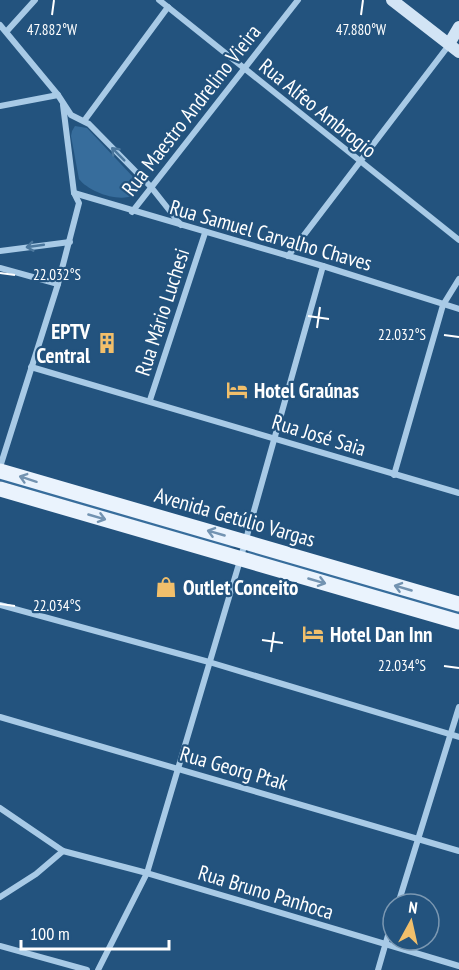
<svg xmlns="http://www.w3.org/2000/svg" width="459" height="970" viewBox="0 0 459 970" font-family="'PT Sans Narrow',sans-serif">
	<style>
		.green { fill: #376d9c }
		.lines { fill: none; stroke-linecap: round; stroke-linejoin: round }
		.street { stroke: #a8cae6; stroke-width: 6 }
		.secondary { stroke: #d2e4f5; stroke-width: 12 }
		.primary { stroke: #eaf3fd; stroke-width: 15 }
		.oneway { stroke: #4b779d }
		.oneway2 { stroke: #7393b1 }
		.ticks { fill: none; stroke: #fff; stroke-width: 2 }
		.labels { text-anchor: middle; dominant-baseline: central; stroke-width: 4.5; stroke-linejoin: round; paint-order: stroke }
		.street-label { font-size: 21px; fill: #fff; stroke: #23537e }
		.poi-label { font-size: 21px; font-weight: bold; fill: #fff; stroke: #23537e; text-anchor: start }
		.ticks-label { font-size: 15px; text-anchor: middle; fill: #fff; stroke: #23537e; stroke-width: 4.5; stroke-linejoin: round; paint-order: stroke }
	</style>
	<rect width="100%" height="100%" fill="#23537e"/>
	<g class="green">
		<path d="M75,126L87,128L135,179L138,186L134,195C119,203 89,192 79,179L71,136L72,131Z"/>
		<polygon points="0,476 234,544 235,547 228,548 0,481"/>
		<polygon points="248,550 459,610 459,616 248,554"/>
	</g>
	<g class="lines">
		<g class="street">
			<polyline points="159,0 459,240"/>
			<polyline points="0,25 58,95 71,115 89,124 151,187 181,225"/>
			<polyline points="7,31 35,0"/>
			<polyline points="0,106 58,95"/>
			<polyline points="84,121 168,7"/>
			<polyline points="74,193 323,266 459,309"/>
			<polyline points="132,212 298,0"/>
			<polyline points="0,251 70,242"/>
			<polyline points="288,256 449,45"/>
			<polyline points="0,268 58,284"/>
			<polyline points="31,367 459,493"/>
			<polyline points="150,400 205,233"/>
			<polyline points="0,467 58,284 79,203 74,193 63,105"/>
			<polyline points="394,475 443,305 459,279"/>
			<polyline points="0,605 209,662 459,737"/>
			<polyline points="0,717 459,851"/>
			<polyline points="0,808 63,851 147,873 459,966"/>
			<polyline points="0,897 36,874 63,851"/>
			<polyline points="398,904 459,707"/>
			<polyline points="0,946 87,970"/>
			<polyline points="98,970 147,873 241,557 323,266"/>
			<polyline points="378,970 393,918"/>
		</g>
		<g class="secondary">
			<polyline points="392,0 459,52"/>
			<polyline points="449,44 459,27"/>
		</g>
		<g class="primary">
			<polyline points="0,471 459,604"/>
			<polyline points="0,489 459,622"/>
		</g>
	</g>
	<defs><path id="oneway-shaft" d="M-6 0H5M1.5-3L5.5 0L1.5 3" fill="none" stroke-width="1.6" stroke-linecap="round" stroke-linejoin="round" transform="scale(1.5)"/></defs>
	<g class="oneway">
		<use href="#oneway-shaft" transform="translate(118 154) rotate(-135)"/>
		<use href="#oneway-shaft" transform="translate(35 246) rotate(172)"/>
	</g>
	<g class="oneway2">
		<use href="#oneway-shaft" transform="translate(28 479) rotate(-162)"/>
		<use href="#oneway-shaft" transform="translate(97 517) rotate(16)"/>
		<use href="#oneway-shaft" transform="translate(216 533) rotate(-164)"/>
		<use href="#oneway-shaft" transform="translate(317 581) rotate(16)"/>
		<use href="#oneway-shaft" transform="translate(403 588) rotate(-164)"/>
	</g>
	<path class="ticks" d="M52,15L54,0M361,15L363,0M0,273L15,275M308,316L329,319M317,328L320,307M444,335L459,337M0,604L15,606M262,640L283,643M271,652L274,632M444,666L459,668"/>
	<defs>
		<symbol id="building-bare" viewBox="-9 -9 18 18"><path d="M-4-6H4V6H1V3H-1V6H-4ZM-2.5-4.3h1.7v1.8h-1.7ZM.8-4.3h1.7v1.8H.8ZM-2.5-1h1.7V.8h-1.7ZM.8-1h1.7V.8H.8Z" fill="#f1bf6b" stroke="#23537e" stroke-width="2.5" paint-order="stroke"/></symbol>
		<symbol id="hotel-bare" viewBox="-9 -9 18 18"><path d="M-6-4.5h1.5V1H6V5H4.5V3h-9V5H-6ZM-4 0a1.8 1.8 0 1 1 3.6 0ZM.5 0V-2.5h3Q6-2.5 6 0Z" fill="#f1bf6b" stroke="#23537e" stroke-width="2.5" paint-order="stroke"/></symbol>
		<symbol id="shop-bare" viewBox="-9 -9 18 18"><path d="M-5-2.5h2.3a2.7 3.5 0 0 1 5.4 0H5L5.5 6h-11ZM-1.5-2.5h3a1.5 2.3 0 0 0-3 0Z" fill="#f1bf6b" stroke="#23537e" stroke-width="2.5" paint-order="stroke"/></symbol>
	</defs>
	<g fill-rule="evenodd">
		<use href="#building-bare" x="92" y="328" width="30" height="30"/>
		<use href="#hotel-bare" x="222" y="375" width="30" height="30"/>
		<use href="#shop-bare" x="151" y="572" width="30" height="30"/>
		<use href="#hotel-bare" x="298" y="619" width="30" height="30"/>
	</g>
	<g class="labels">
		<g class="street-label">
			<text transform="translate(318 108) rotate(39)">Rua Alfeo Ambrogio</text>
			<text transform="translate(191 110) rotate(-52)">Rua Maestro Andrelino Vieira</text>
			<text transform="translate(271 235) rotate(16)">Rua Samuel Carvalho Chaves</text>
			<text transform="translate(162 312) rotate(-72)">Rua Mário Luchesi</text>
			<text transform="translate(319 435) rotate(17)">Rua José Saia</text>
			<text transform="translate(235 517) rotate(16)">Avenida Getúlio Vargas</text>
			<text transform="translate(234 768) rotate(16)">Rua Georg Ptak</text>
			<text transform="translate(266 892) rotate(17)">Rua Bruno Panhoca</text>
		</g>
		<g class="poi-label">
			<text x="90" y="331" text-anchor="end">EPTV<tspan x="90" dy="24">Central</tspan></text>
			<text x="254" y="390">Hotel Graúnas</text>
			<text x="183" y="587">Outlet Conceito</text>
			<text x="330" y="634">Hotel Dan Inn</text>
		</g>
	</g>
	<g class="ticks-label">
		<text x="52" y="35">47.882°W</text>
		<text x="361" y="35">47.880°W</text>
		<text x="57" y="280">22.032°S</text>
		<text x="402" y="340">22.032°S</text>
		<text x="57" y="611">22.034°S</text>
		<text x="402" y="671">22.034°S</text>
	</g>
	<g transform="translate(411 922) rotate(8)"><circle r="28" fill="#23537e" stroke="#7b98b2" stroke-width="1.5"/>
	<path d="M0-4.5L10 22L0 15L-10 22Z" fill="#f1bf6b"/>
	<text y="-9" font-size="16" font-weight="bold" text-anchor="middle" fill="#ffffff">N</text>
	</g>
	<path d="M21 940v9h148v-9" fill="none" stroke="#ffffff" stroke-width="3"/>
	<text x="30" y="940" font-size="18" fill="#ffffff" stroke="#23537e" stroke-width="4.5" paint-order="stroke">100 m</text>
</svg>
